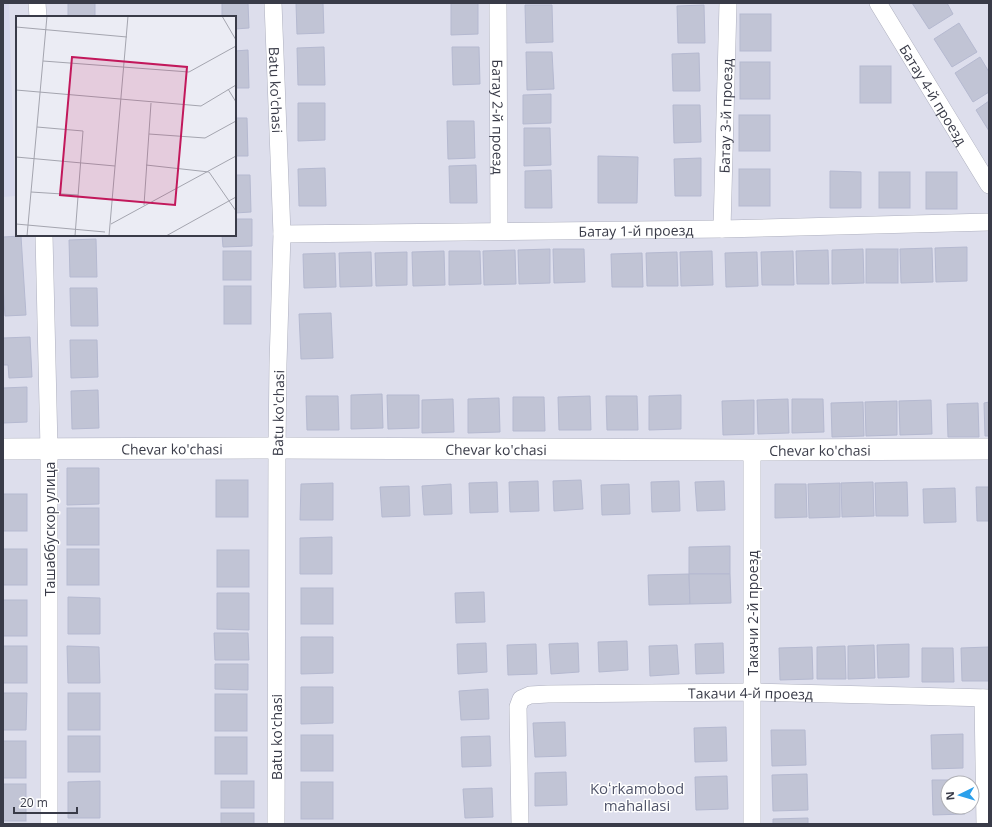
<svg xmlns="http://www.w3.org/2000/svg" width="992" height="827" viewBox="0 0 992 827" font-family="'Open Sans',sans-serif">
	<style>
		.residential { fill: #dddeec; fill-rule: evenodd }
		.education { fill: #d6d7ec }
		.building { fill: #c1c4d5; stroke: #b5b9d0 }
		.lines { fill: none; stroke-linecap: round; stroke-linejoin: round }
		.minor-casing { stroke: #aeb0bf; stroke-width: 18 }
		.tertiary-casing { stroke: #aeb0bf; stroke-width: 22 }
		.minor { stroke: #fff; stroke-width: 17 }
		.tertiary { stroke: #fff; stroke-width: 21 }
		.labels { text-anchor: middle; dominant-baseline: central; stroke-width: 3; stroke-linejoin: round; paint-order: stroke }
		.street-label { font-size: 14px; fill: #393b48; stroke: #fff }
		.neighbourhood-label { font-size: 15px; fill: #51556a; stroke: #fff }
		.inset-road { fill: none; stroke: #a4a5af; stroke-width: 1 }
		.view { fill: #c2185b; fill-opacity: 0.15; stroke: #c2185b; stroke-width: 2 }
		.inset-edge { fill: none; stroke: #393b48; stroke-width: 2 }
	</style>
	<rect width="100%" height="100%" fill="#ebecf4"/>
	<path class="residential" d="M3,3H989V824H3ZM17,17H235V235H17ZM948,783H972V807H948Z"/>
	<polygon class="education" points="3,3 9,3 15,196 3,197"/>
	<g class="building">
		<rect x="68" y="3" width="27" height="14"/>
		<polygon points="222,3 248,3 249,28 235,29 235,17 222,17"/>
		<polygon points="296,3 323,3 324,33 297,34"/>
		<polygon points="451,3 478,3 478,34 451,35"/>
		<polygon points="912,3 947,3 953,14 929,29"/>
		<polygon points="525,5 552,5 553,42 526,43"/>
		<polygon points="704,5 705,43 678,43 677,6"/>
		<rect x="740" y="14" width="31" height="37"/>
		<polygon points="959,23 977,52 952,67 934,39"/>
		<polygon points="324,47 325,85 298,85 297,48"/>
		<polygon points="452,47 479,47 480,84 453,85"/>
		<polygon points="248,50 249,88 235,88 235,51"/>
		<polygon points="526,52 552,52 554,89 527,90"/>
		<polygon points="699,53 700,91 673,91 672,54"/>
		<polygon points="980,57 989,72 989,92 973,102 955,73"/>
		<rect x="740" y="62" width="30" height="37"/>
		<rect x="860" y="66" width="31" height="37"/>
		<polygon points="551,94 551,123 523,124 523,95"/>
		<polygon points="989,101 989,131 976,110"/>
		<polygon points="298,103 325,103 325,140 298,141"/>
		<polygon points="673,105 700,105 701,142 674,143"/>
		<rect x="739" y="115" width="31" height="36"/>
		<polygon points="235,118 247,118 248,156 235,156"/>
		<polygon points="447,121 474,121 475,158 448,159"/>
		<polygon points="524,128 550,128 551,165 524,166"/>
		<polygon points="598,156 638,157 637,203 598,203"/>
		<polygon points="701,158 701,196 675,196 674,159"/>
		<polygon points="476,165 477,203 450,203 449,166"/>
		<polygon points="325,168 326,206 299,206 298,169"/>
		<rect x="739" y="169" width="31" height="37"/>
		<polygon points="551,170 552,208 525,208 525,171"/>
		<polygon points="830,171 861,172 861,208 830,208"/>
		<rect x="879" y="172" width="31" height="36"/>
		<rect x="926" y="172" width="31" height="37"/>
		<polygon points="235,175 250,175 251,212 235,213"/>
		<polygon points="235,219 252,219 252,246 223,247 222,235 235,235"/>
		<polygon points="21,236 26,315 5,316 3,286 3,237"/>
		<polygon points="96,239 97,277 70,277 69,240"/>
		<polygon points="967,247 967,281 936,282 935,248"/>
		<polygon points="932,248 933,282 901,283 900,249"/>
		<polygon points="550,249 550,283 519,284 518,250"/>
		<polygon points="553,249 584,249 585,282 554,283"/>
		<polygon points="863,249 864,283 832,284 832,250"/>
		<rect x="866" y="249" width="32" height="34"/>
		<polygon points="515,250 516,284 484,285 483,251"/>
		<polygon points="828,250 829,284 797,284 796,251"/>
		<rect x="223" y="251" width="28" height="29"/>
		<polygon points="444,251 445,285 413,286 412,252"/>
		<polygon points="449,251 480,251 481,284 449,285"/>
		<polygon points="712,251 713,285 681,286 680,252"/>
		<polygon points="793,251 794,285 762,285 761,252"/>
		<polygon points="371,252 372,286 340,287 339,253"/>
		<polygon points="407,252 407,285 376,286 375,253"/>
		<polygon points="677,252 678,286 647,286 646,253"/>
		<polygon points="757,252 758,286 726,287 725,253"/>
		<polygon points="335,253 336,287 304,288 303,254"/>
		<polygon points="642,253 643,287 612,287 611,254"/>
		<rect x="224" y="286" width="27" height="38"/>
		<polygon points="70,288 97,288 98,326 71,326"/>
		<polygon points="331,313 333,358 301,359 299,314"/>
		<polygon points="30,337 32,377 9,378 8,365 3,365 3,338"/>
		<polygon points="70,340 97,340 98,377 71,378"/>
		<polygon points="27,387 27,422 3,423 3,388"/>
		<polygon points="98,390 99,428 72,429 71,391"/>
		<polygon points="382,394 383,428 351,429 351,395"/>
		<polygon points="387,395 419,395 419,428 388,429"/>
		<polygon points="681,395 681,429 649,430 649,396"/>
		<polygon points="306,396 338,396 339,430 307,430"/>
		<polygon points="590,396 591,430 559,430 558,397"/>
		<polygon points="606,396 637,396 638,430 607,430"/>
		<polygon points="513,397 544,397 545,431 513,431"/>
		<polygon points="499,398 500,432 468,433 468,399"/>
		<polygon points="453,399 454,432 422,433 422,400"/>
		<polygon points="788,399 789,433 758,434 757,400"/>
		<polygon points="792,399 823,399 824,432 792,433"/>
		<polygon points="754,400 754,434 723,435 722,401"/>
		<polygon points="931,400 932,434 900,435 899,401"/>
		<polygon points="897,401 897,435 866,436 865,402"/>
		<polygon points="863,402 864,436 832,437 831,403"/>
		<polygon points="989,402 989,436 985,436 984,403"/>
		<polygon points="978,403 979,437 948,437 947,404"/>
		<polygon points="67,468 99,468 99,504 67,505"/>
		<rect x="216" y="480" width="32" height="37"/>
		<polygon points="581,480 583,509 554,511 553,481"/>
		<polygon points="538,481 539,511 510,512 509,482"/>
		<polygon points="679,481 680,511 652,512 651,482"/>
		<polygon points="724,481 725,510 697,511 695,482"/>
		<polygon points="497,482 498,512 470,513 469,483"/>
		<polygon points="873,482 874,516 842,517 841,483"/>
		<polygon points="907,482 908,516 876,516 875,483"/>
		<polygon points="333,483 333,520 300,520 301,484"/>
		<polygon points="840,483 840,517 809,518 808,484"/>
		<polygon points="451,484 452,514 424,515 422,486"/>
		<polygon points="629,484 630,514 602,515 601,485"/>
		<polygon points="775,484 806,484 807,517 775,518"/>
		<polygon points="409,486 410,516 382,517 380,487"/>
		<polygon points="976,487 989,487 989,521 977,521"/>
		<polygon points="955,488 956,522 924,523 923,489"/>
		<rect x="3" y="494" width="24" height="37"/>
		<rect x="67" y="508" width="32" height="37"/>
		<polygon points="332,537 332,574 300,574 300,538"/>
		<polygon points="730,546 730,574 689,574 689,547"/>
		<rect x="3" y="549" width="24" height="36"/>
		<rect x="67" y="549" width="32" height="36"/>
		<rect x="217" y="550" width="32" height="37"/>
		<polygon points="689,574 690,604 649,605 648,575"/>
		<polygon points="689,574 730,574 731,603 690,604"/>
		<rect x="301" y="588" width="32" height="36"/>
		<polygon points="484,592 485,622 456,623 455,593"/>
		<polygon points="217,593 249,593 249,630 217,629"/>
		<polygon points="68,597 100,598 100,634 68,634"/>
		<rect x="3" y="600" width="24" height="36"/>
		<polygon points="214,633 248,633 249,660 215,660"/>
		<polygon points="301,637 333,637 333,673 301,674"/>
		<polygon points="627,641 628,670 599,672 598,642"/>
		<polygon points="486,643 487,672 458,674 457,644"/>
		<polygon points="578,643 579,672 551,674 549,644"/>
		<polygon points="723,643 724,673 696,674 695,644"/>
		<polygon points="536,644 537,674 508,675 507,645"/>
		<polygon points="909,644 909,677 878,678 877,645"/>
		<polygon points="677,645 679,674 650,676 649,646"/>
		<polygon points="874,645 875,678 848,679 848,646"/>
		<rect x="3" y="646" width="24" height="37"/>
		<polygon points="67,646 99,647 100,683 68,683"/>
		<polygon points="845,646 846,679 817,679 817,647"/>
		<polygon points="812,647 813,679 780,680 779,648"/>
		<polygon points="989,647 989,681 962,681 961,648"/>
		<polygon points="922,648 953,648 954,682 922,682"/>
		<polygon points="215,664 248,664 248,690 215,689"/>
		<polygon points="301,687 333,687 333,723 301,724"/>
		<polygon points="488,689 489,719 461,720 459,691"/>
		<polygon points="3,693 27,693 26,730 3,730"/>
		<rect x="68" y="693" width="32" height="37"/>
		<rect x="215" y="694" width="32" height="37"/>
		<polygon points="565,722 566,756 535,757 533,723"/>
		<polygon points="726,727 727,761 695,762 694,728"/>
		<polygon points="771,730 805,730 806,765 772,766"/>
		<polygon points="963,734 963,768 932,769 931,735"/>
		<rect x="301" y="735" width="32" height="36"/>
		<rect x="68" y="736" width="32" height="36"/>
		<polygon points="490,736 491,766 462,767 461,737"/>
		<rect x="215" y="737" width="32" height="37"/>
		<rect x="3" y="741" width="23" height="37"/>
		<polygon points="566,772 567,805 535,806 535,773"/>
		<polygon points="807,774 808,810 773,811 772,775"/>
		<polygon points="727,776 728,809 696,810 695,777"/>
		<polygon points="932,780 964,780 964,783 948,783 948,807 965,807 965,814 933,815"/>
		<polygon points="100,781 100,818 68,818 68,782"/>
		<rect x="221" y="781" width="33" height="27"/>
		<rect x="301" y="782" width="32" height="37"/>
		<rect x="3" y="784" width="23" height="37"/>
		<polygon points="492,788 493,817 465,818 463,789"/>
		<rect x="221" y="813" width="33" height="11"/>
		<polygon points="808,818 808,824 773,824 773,819"/>
	</g>
	<g class="lines">
		<defs>
			<g id="minor">
				<polyline points="37,3 38,17"/>
				<path id="s1" d="M273,3L282,234L278,364L277,448L276,824"/>
				<path id="s2" d="M498,3L499,231"/>
				<path id="s3" d="M878,3L989,185"/>
				<path id="s4" d="M722,229L728,3"/>
				<path id="s5" d="M282,234L722,229L989,222"/>
				<polyline points="44,235 49,448 49,824"/>
				<polyline points="752,450 752,824"/>
				<polyline points="983,698 985,824"/>
				<path id="s6" d="M520,824L518,707L521,699L530,695L548,694L752,692L989,698"/>
			</g>
			<g id="tertiary">
				<path id="s7" d="M3,449L277,448L752,450L989,449"/>
			</g>
		</defs>
		<use href="#minor" class="minor-casing"/>
		<use href="#tertiary" class="tertiary-casing"/>
		<use href="#minor" class="minor"/>
		<use href="#tertiary" class="tertiary"/>
	</g>
	<g class="labels">
		<g class="street-label">
			<text stroke="none"><textPath href="#s1" startOffset="87">Batu ko'chasi</textPath></text>
			<text stroke="none"><textPath href="#s3" startOffset="107">Батау 4-й проезд</textPath></text>
			<text stroke="none"><textPath href="#s4" startOffset="113">Батау 3-й проезд</textPath></text>
			<text stroke="none"><textPath href="#s2" startOffset="114">Батау 2-й проезд</textPath></text>
			<text stroke="none"><textPath href="#s5" startOffset="354">Батау 1-й проезд</textPath></text>
			<text transform="translate(278 413) rotate(-89)">Batu ko'chasi</text>
			<text stroke="none"><textPath href="#s7" startOffset="169">Chevar ko'chasi</textPath></text>
			<text stroke="none"><textPath href="#s7" startOffset="493">Chevar ko'chasi</textPath></text>
			<text stroke="none"><textPath href="#s7" startOffset="817">Chevar ko'chasi</textPath></text>
			<text transform="translate(49 529) rotate(-90)">Ташаббускор улица</text>
			<text transform="translate(752 613) rotate(-90)">Такачи 2-й проезд</text>
			<text stroke="none"><textPath href="#s6" startOffset="356">Такачи 4-й проезд</textPath></text>
			<text transform="translate(276 737) rotate(-90)">Batu ko'chasi</text>
		</g>
		<g class="neighbourhood-label">
			<text x="637" y="788">Koʻrkamobod<tspan x="637" dy="17">mahallasi</tspan></text>
		</g>
	</g>
	<g transform="translate(16 16)">
		<rect width="220" height="220" fill="#ebecf4"/>
		<path class="inset-road" d="M206,0L220,24M0,11L111,21M27,45L173,56L220,30M212,73L220,86M0,74L185,90L220,69M21,111L67,115L59,220M133,118L189,122L220,105M0,141L99,150M130,149L193,156L220,195M15,176L62,179M128,189L135,87M0,208L89,216M95,208L220,140M11,220L31,0M93,220L112,0M150,220L220,181"/>
		<path class="view" d="M56,41L171,51L159,189L44,179Z"/>
		<rect width="220" height="220" class="inset-edge"/>
	</g>
	<rect width="992" height="827" fill="none" stroke="#393b48" stroke-width="8"/>
	<g transform="translate(960 795) rotate(265)"><circle r="19" fill="#ffffff" stroke="#b0b1b6"/>
	<path d="M0-3L7 15L0 10L-7 15Z" fill="#2ba0eb"/>
	<text y="-6" font-size="11" font-weight="bold" text-anchor="middle" fill="#393b48">N</text>
	</g>
	<path d="M14 807v6h63v-6" fill="none" stroke="#393b48" stroke-width="2"/>
	<text x="20" y="807" font-size="12" fill="#393b48" stroke="#ffffff" stroke-width="3" paint-order="stroke">20 m</text>
</svg>
